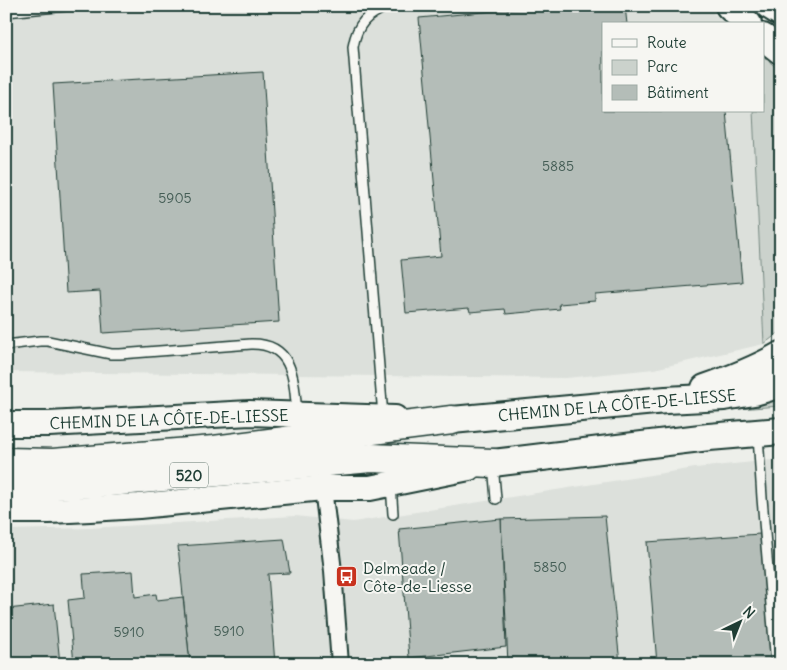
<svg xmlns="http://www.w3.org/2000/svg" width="787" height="670" viewBox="0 0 787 670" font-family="Delius,sans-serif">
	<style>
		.built { fill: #dce0db }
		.green { fill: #cbd2cc; stroke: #758880 }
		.building { fill: #b4bdb8; stroke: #1f3d34 }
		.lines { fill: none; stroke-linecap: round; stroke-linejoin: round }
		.lane-casing { stroke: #1f3d34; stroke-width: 12 }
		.street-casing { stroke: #1f3d34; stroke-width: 20 }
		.secondary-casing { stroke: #1f3d34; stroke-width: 28 }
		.primary-casing { stroke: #1f3d34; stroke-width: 30 }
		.highway-casing { stroke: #1f3d34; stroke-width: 31 }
		.lane { stroke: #f6f6f2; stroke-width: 9 }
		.street { stroke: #f6f6f2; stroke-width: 16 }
		.secondary { stroke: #f6f6f2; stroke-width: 24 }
		.primary { stroke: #f6f6f2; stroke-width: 26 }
		.highway { stroke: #f6f6f2; stroke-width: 28 }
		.labels { text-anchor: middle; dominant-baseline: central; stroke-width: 4; stroke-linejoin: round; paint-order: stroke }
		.number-label { font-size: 14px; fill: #445d55 }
		.shield { fill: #f6f6f2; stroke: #60746d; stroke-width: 1 }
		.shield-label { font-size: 15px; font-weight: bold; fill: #1f3d34 }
		.street-label { font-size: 16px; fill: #1f3d34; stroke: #f6f6f2 }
		.poi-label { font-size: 16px; fill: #1f3d34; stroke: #f6f6f2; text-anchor: start }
	</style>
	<rect width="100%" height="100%" fill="#edefea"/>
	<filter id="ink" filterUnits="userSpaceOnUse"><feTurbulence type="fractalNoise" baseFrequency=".02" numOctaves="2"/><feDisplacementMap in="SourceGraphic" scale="10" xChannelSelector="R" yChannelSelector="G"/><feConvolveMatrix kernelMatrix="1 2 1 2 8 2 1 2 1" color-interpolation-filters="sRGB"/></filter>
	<g filter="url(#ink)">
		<g class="built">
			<polygon points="6,6 705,6 726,24 603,24 603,111 753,111 764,344 654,369 566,378 6,372"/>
			<polygon points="781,459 781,664 6,664 6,530 89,528 295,516 353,522 695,468"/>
		</g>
		<g class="green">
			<polygon points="763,56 781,72 781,331 764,344 753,111 763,111"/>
			<polygon points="781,397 781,406 737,409"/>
		</g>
		<g class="building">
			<polygon points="547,6 625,6 627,24 603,24 603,111 726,111 742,282 595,294 595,301 559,304 560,309 506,314 505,309 470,312 469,308 406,313 401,260 441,256 419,18"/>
			<polygon points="263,72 279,322 103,333 100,291 66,293 53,84"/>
			<polygon points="605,516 620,664 508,664 501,519"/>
			<polygon points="501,519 506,647 409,658 399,529"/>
			<polygon points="760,534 771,664 657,664 647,542"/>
			<polygon points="284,539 290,573 268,574 275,664 190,664 178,546"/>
			<polygon points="133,571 135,597 156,594 157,600 183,597 190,664 74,664 68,600 85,598 83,574"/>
			<polygon points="6,598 7,609 54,604 60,664 6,664"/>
		</g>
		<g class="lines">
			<defs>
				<g id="lane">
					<polyline points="6,12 66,6"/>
					<path d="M6,345L40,341H48L111,354H120L251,344C294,343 294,381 297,414"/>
					<path d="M383,416L353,47C357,23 367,15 388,6"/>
					<polyline points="758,435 762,498 776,664"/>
					<polyline points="493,464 496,499"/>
					<polyline points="391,484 393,514"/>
				</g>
				<polyline id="street" points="323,488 333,571 340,664"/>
				<g id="secondary">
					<polyline points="768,6 781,14"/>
					<polyline points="6,424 49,424 250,413 395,418"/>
					<polyline points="6,511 49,511 90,509 139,506 323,488 370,488 469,468"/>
				</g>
				<g id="primary">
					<polyline points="729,6 748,24"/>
					<polyline points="763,37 781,51"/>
					<path d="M705,388C731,379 757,369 781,355"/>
					<polyline points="452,420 666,400 724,397 754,392 781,384"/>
					<polyline points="493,463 709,437 781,431"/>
				</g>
				<g id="highway">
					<polyline points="6,462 53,463 214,450 452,420"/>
					<polyline points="6,485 35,486 98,483 371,458 493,463"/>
				</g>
			</defs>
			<use href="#lane" class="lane-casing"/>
			<use href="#street" class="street-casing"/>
			<use href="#secondary" class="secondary-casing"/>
			<use href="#primary" class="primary-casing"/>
			<use href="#highway" class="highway-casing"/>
			<use href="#lane" class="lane"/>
			<use href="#street" class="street"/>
			<use href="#secondary" class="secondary"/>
			<use href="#primary" class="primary"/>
			<use href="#highway" class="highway"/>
		</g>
	</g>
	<defs>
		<symbol id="bus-square" viewBox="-11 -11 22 22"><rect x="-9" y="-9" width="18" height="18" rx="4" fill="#c8321e" stroke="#f6f6f2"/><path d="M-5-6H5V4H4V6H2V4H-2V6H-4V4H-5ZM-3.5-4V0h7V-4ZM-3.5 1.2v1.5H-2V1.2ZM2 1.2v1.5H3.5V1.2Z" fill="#fff"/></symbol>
	</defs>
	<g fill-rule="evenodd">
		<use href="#bus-square" x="334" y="564" width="25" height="25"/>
	</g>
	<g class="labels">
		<g class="number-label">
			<text x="558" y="166">5885</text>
			<text x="175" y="198">5905</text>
			<text x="550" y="567">5850</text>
			<text x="229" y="631">5910</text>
			<text x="129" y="632">5910</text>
		</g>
		<rect class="shield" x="170" y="462.5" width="38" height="25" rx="4"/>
		<g class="shield-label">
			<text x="189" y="475">520</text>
		</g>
		<g class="street-label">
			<text transform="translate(617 405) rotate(-5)">CHEMIN DE LA CÔTE-DE-LIESSE</text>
			<text transform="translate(169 419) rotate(-2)">CHEMIN DE LA CÔTE-DE-LIESSE</text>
		</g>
		<g class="poi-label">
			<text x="363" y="568">Delmeade /<tspan x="363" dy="18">Côte-de-Liesse</tspan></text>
		</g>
	</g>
	<rect width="787" height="670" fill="none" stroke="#f6f6f2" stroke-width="25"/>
	<rect x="12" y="12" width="762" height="645" fill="none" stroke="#1f3d34" stroke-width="2" filter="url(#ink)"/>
	<rect x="602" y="22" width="162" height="90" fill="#f6f6f2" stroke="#a0aca6"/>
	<rect x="612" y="39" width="25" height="8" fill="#f6f6f2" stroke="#a0aca6"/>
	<text x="647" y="48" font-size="15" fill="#1f3d34">Route</text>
	<rect x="612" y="60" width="25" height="15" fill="#cbd2cc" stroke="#a0aca6"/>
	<text x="647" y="72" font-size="15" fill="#1f3d34">Parc</text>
	<rect x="612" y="85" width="25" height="15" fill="#b4bdb8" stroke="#a0aca6"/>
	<text x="647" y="98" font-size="15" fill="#1f3d34">Bâtiment</text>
	<g transform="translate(740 622) rotate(43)" stroke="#f6f6f2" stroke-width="4" paint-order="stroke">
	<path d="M0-4L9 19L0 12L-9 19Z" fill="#1f3d34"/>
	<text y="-8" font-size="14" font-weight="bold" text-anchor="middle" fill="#1f3d34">N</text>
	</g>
</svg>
